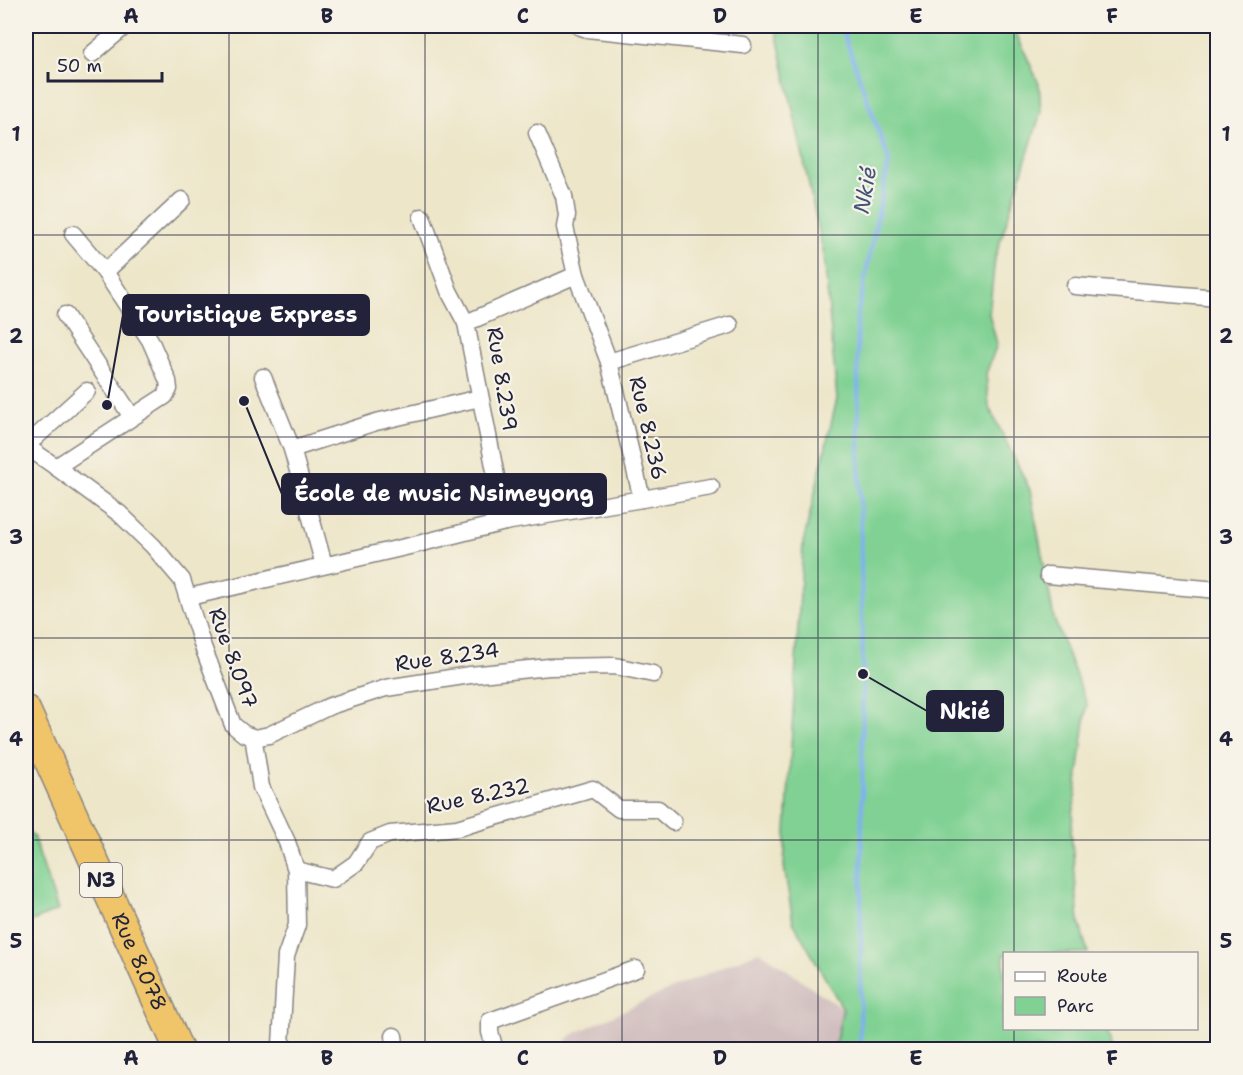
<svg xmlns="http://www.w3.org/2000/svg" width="1243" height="1075" viewBox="0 0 1243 1075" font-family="'Shantell Sans',sans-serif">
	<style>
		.industrial { fill: #d1bfbf }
		.green { fill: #80d193; stroke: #517a67; stroke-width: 1.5 }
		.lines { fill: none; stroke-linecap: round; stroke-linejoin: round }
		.stream { stroke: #80b1ec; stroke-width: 4.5 }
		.minor-casing { stroke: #888482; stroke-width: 19 }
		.trunk-casing { stroke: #888482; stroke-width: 31 }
		.minor { stroke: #fff; stroke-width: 16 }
		.trunk { stroke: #f0c469; stroke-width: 28 }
		.grid { fill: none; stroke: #22223b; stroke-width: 1.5; stroke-opacity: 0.55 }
		.labels { text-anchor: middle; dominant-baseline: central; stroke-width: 4.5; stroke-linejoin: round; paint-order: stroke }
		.shield { fill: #f7f3e8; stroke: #62616f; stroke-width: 1.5 }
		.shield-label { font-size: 20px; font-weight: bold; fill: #22223b }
		.street-label { font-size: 21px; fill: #22223b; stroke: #f7f3e8 }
		.water-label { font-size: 22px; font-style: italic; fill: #435479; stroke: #f7f3e8 }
		.leader { fill: none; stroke: #22223b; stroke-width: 2 }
		.callout-dot { fill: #22223b; stroke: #f7f3e8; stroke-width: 2 }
		.callout { fill: #22223b; stroke: #22223b; stroke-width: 2 }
		.callout-label { font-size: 22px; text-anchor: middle; font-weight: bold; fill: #fff }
		.neatline { fill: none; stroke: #22223b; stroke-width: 2 }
		.grid-label { font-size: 20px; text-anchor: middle; font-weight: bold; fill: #22223b }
	</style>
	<rect width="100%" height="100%" fill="#f7f3e8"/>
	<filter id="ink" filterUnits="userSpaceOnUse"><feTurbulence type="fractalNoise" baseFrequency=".0167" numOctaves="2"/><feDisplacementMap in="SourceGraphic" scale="12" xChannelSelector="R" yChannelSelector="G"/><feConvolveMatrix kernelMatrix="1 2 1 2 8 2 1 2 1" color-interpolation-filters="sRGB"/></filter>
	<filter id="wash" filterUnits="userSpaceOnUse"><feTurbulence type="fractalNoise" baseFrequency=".008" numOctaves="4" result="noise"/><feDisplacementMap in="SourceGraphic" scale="24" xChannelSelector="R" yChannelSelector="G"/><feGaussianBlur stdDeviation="1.35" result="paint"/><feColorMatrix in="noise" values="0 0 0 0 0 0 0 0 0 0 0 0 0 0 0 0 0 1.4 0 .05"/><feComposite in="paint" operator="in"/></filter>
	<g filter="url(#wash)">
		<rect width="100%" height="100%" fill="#ede6c9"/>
		<polygon class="industrial" points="760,951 843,1009 834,1049 557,1050 572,1035 646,1000"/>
		<g class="green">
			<polygon points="775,26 1013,26 1039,84 1041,112 995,258 989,314 997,344 986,374 989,407 1030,490 1054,619 1087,704 1071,831 1079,922 1088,953 1004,954 1004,1028 1107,1029 1113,1049 834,1049 843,1009 793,922 784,866 803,543 837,399 824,255"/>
			<polygon points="26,829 33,836 58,910 26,924"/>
		</g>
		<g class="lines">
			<polyline class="stream" points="841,26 889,161 857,317 863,674 860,1050"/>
		</g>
	</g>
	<g filter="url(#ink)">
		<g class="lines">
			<defs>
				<g id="minor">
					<polyline points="578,26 587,29 743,45"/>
					<polyline points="92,54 125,26"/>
					<polyline points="422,217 449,291 466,323"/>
					<polyline points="105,272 182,200"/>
					<polyline points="1075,286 1218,298"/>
					<polyline points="65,315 132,417"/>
					<polyline points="609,362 730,325"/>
					<polyline points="263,377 292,449 324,565"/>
					<polyline points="26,446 56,467 120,514 153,546 182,580 203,647 233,725 244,734 255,738 254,742 261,787 287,842 296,870 297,925 286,956 281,1045"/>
					<polyline points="26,446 87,391"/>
					<polyline points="292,449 376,422 480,398"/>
					<polyline points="56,467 165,396 169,389 168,381 150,340 105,272 73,234"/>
					<polyline points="642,499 711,487"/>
					<polyline points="505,522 466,323 576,275"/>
					<polyline points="1048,575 1218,590"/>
					<polyline points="189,597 414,545 505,522 642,499 609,362 576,275 565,227 567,215 564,196 537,133"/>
					<polyline points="255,738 269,735 330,706 386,688 470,675 549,667 615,666 653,674"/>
					<polyline points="296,870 333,879 356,863 370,842 390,834 457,828 593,789 619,809 658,809 673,822"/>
					<polyline points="394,1036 396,1050"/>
					<polyline points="495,1050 490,1032 490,1021 636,969"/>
				</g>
				<g id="trunk">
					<path id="s1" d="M26,710L179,1050"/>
				</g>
			</defs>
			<use href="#minor" class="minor-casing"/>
			<use href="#trunk" class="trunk-casing"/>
			<use href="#minor" class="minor"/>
			<use href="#trunk" class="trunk"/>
		</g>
	</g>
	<path class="grid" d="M229,26V1050M425,26V1050M622,26V1050M818,26V1050M1014,26V954M26,235H1218M26,437H1218M26,638H1218M26,840H1218M1014,1028V1050"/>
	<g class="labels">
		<rect class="shield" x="80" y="863" width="42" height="34" rx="4.5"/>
		<g class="shield-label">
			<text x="101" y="880">N3</text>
		</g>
		<g class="street-label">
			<text transform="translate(502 379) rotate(81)">Rue 8.239</text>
			<text transform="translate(648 428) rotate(77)">Rue 8.236</text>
			<text transform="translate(447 657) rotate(-8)">Rue 8.234</text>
			<text transform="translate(233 658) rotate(70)">Rue 8.097</text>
			<text transform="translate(478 796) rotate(-12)">Rue 8.232</text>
			<text stroke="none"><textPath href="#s1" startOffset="276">Rue 8.078</textPath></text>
		</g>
		<g class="water-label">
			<text transform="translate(865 190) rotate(-80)">Nkié</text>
		</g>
	</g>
	<path class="leader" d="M107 405L123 315M244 401L282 494M863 674L927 711"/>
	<g class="callout-dot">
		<circle cx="107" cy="405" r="6"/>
		<circle cx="244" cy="401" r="6"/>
		<circle cx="863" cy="674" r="6"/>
	</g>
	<g class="callout">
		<rect x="123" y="295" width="246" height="40" rx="6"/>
		<rect x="282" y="474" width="324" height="40" rx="6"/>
		<rect x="927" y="691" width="76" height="40" rx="6"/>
	</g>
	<g class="callout-label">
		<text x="246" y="322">Touristique Express</text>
		<text x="444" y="501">École de music Nsimeyong</text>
		<text x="965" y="719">Nkié</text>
	</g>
	<rect width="1243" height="1075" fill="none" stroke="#f7f3e8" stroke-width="66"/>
	<rect x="1003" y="952" width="195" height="78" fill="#f7f3e8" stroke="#a29fa3" stroke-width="1.5"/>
	<rect x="1015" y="972" width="30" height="9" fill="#ffffff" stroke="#a29fa3" stroke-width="1.5"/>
	<text x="1057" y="982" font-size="18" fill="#22223b">Route</text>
	<rect x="1015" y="997" width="30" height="18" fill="#80d193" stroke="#a29fa3" stroke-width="1.5"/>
	<text x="1057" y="1012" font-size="18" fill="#22223b">Parc</text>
	<path d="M48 72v9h114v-9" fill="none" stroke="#22223b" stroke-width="3"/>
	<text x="57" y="72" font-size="18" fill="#22223b" stroke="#f7f3e8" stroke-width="4.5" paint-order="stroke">50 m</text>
	<rect x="33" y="33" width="1177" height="1009" class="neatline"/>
	<g class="grid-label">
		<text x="131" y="23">A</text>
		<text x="327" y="23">B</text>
		<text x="523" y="23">C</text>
		<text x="720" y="23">D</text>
		<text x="916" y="23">E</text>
		<text x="1112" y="23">F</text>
		<text x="16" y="141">1</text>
		<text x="1226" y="141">1</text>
		<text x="16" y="343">2</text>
		<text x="1226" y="343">2</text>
		<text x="16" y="544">3</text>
		<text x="1226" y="544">3</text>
		<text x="16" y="746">4</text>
		<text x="1226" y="746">4</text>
		<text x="16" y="948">5</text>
		<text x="1226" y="948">5</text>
		<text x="131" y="1065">A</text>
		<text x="327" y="1065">B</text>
		<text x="523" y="1065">C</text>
		<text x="720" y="1065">D</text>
		<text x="916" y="1065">E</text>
		<text x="1112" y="1065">F</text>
	</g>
</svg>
